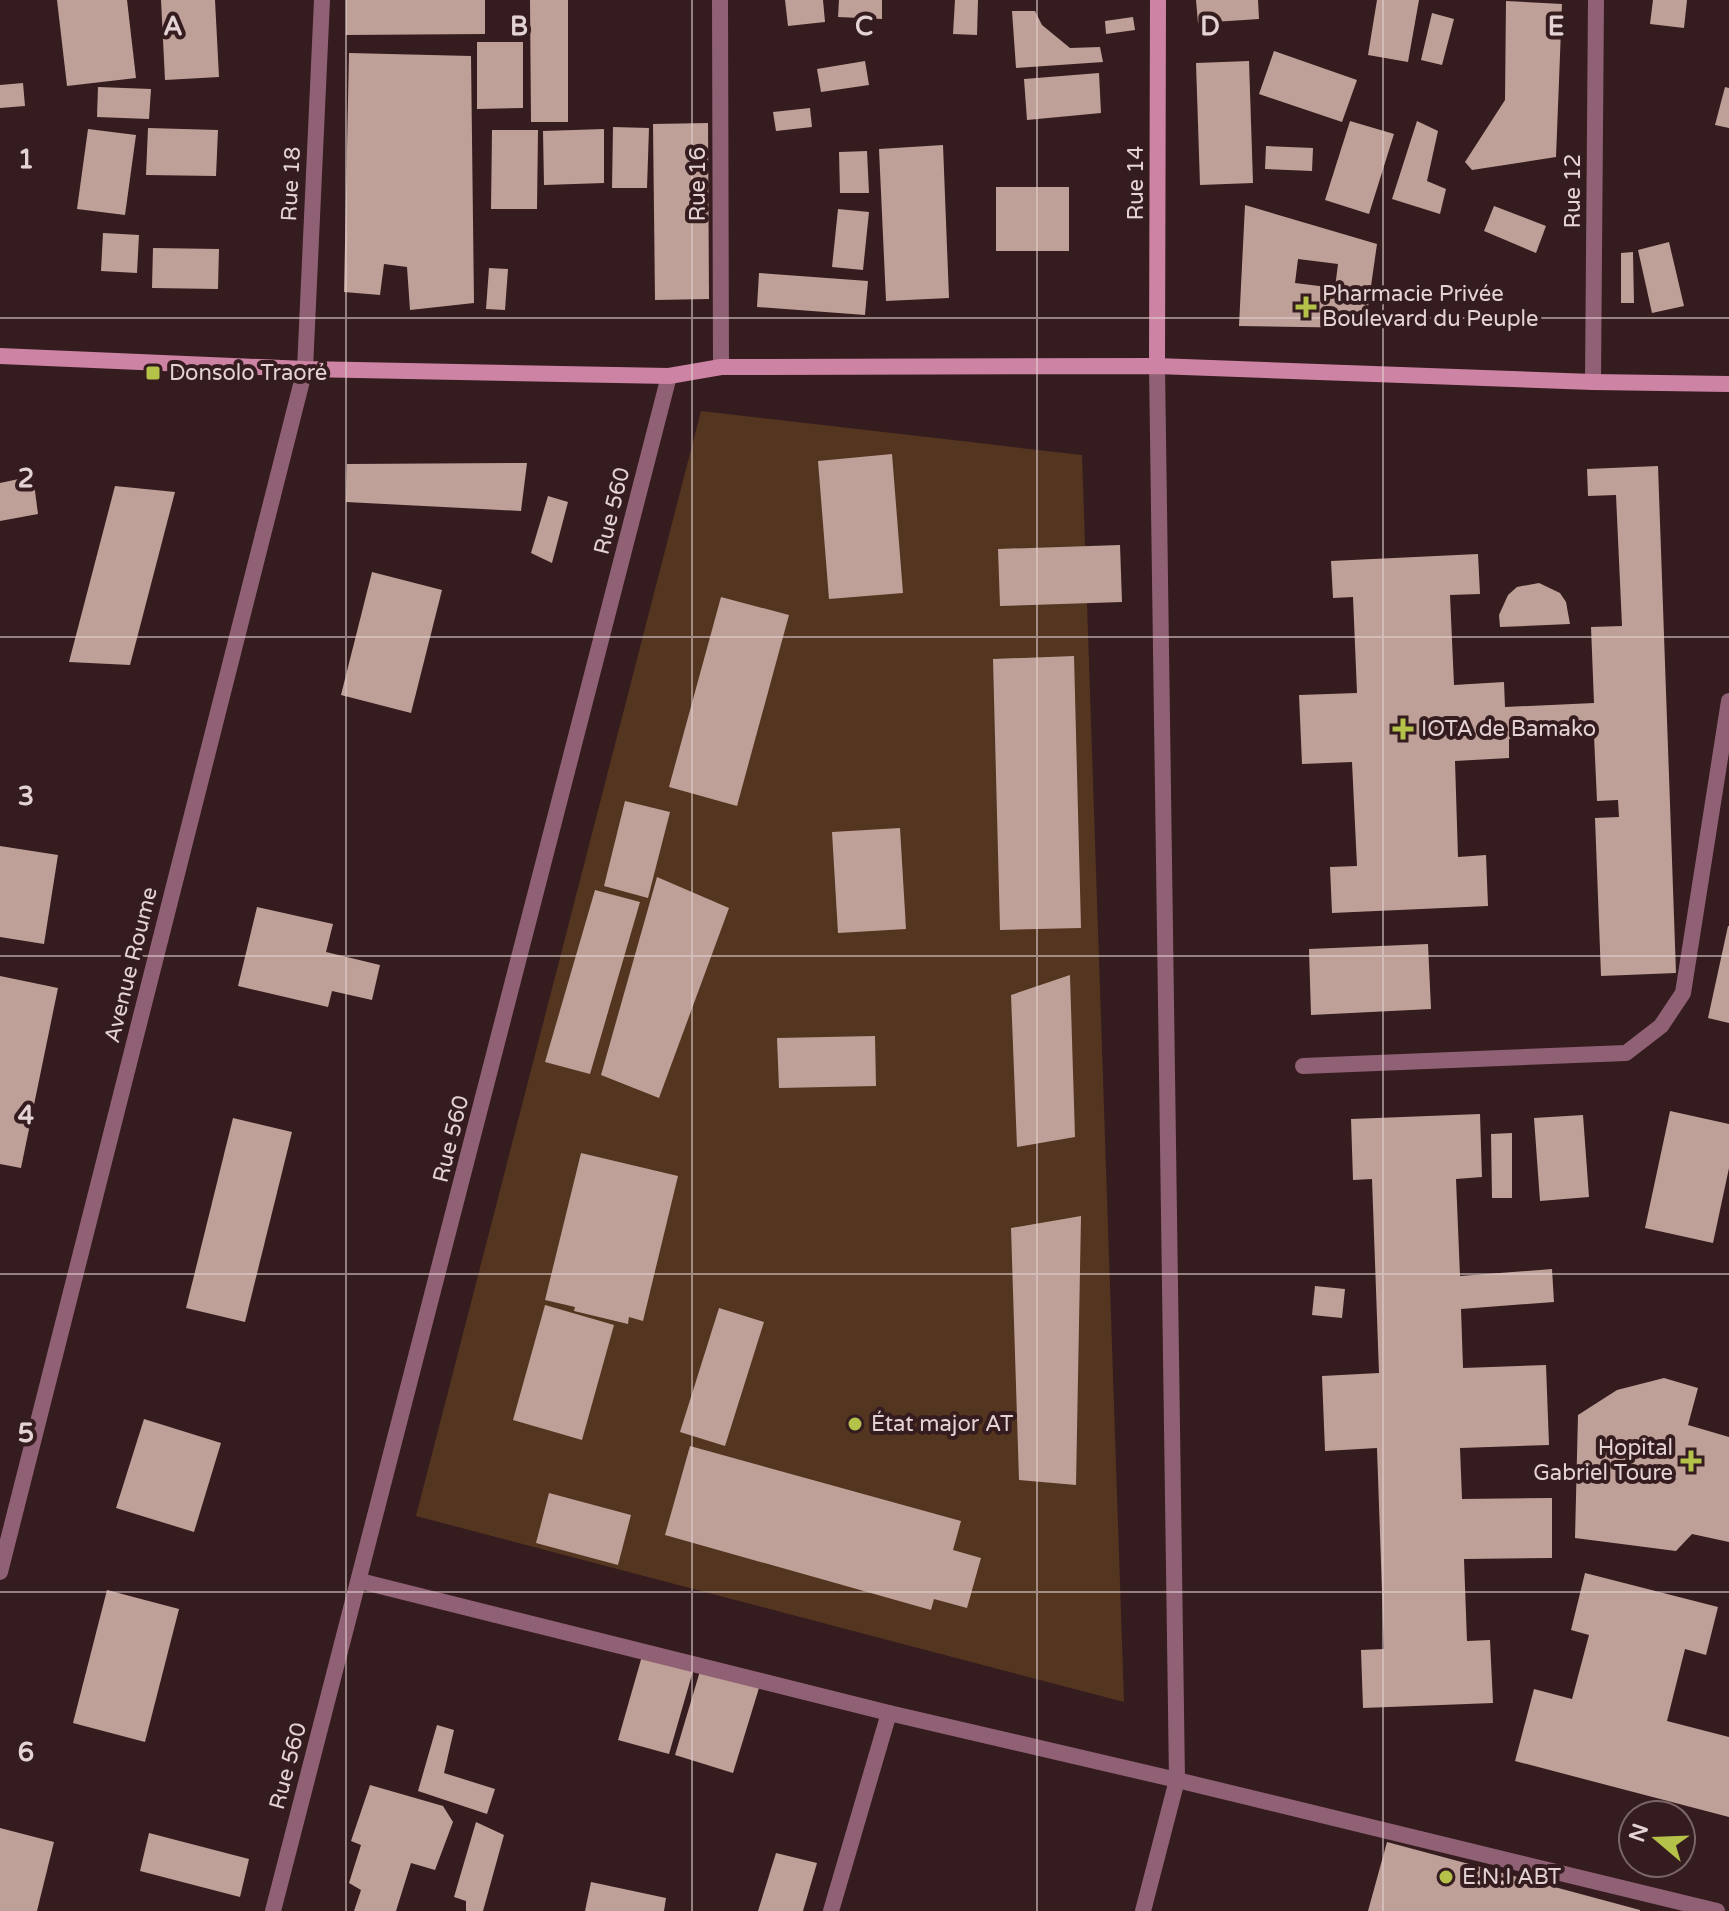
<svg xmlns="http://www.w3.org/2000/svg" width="1729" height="1911" viewBox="0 0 1729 1911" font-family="'Varela Round',sans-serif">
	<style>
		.green { fill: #543520 }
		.building { fill: #bfa098; fill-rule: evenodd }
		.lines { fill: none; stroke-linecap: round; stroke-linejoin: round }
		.service { stroke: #906175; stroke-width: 16 }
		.minor { stroke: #906175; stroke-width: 16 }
		.tertiary { stroke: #906175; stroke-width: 16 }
		.secondary { stroke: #cd83a3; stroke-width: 16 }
		.grid { fill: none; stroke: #e4d3d4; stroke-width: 2; stroke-opacity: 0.55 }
		.poi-dot { fill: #b4c24a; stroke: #351c1f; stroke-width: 3 }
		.labels { text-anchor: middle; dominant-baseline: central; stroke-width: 8; stroke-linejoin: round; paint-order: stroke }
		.street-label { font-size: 22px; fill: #e4d3d4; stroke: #351c1f }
		.poi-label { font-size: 22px; fill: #e4d3d4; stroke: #351c1f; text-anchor: start }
		.grid-label { font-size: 26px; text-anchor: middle; font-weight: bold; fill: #e4d3d4; stroke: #351c1f; stroke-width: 8; stroke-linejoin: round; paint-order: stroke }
	</style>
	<rect width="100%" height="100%" fill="#351c1f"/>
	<polygon class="green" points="701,411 1082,455 1124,1702 416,1516"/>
	<g class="building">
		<polygon points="57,0 127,0 136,78 67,86"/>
		<polygon points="161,0 215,0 219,77 165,80"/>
		<polygon points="346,0 485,0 485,34 346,35"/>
		<polygon points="530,0 568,0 568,122 531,122"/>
		<polygon points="785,0 823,0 825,22 788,26"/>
		<polygon points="839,0 882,0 882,19 838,17"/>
		<polygon points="955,0 978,0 977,35 953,34"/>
		<polygon points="1196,0 1258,0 1259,19 1198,23"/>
		<polygon points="1377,0 1419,0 1408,62 1368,55"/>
		<polygon points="1653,0 1687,0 1684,28 1650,24"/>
		<polygon points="1506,1 1562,4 1556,157 1472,170 1465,162 1505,100"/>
		<polygon points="1012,11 1035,11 1042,25 1070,48 1100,47 1103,62 1016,68"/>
		<polygon points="1432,13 1454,19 1442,65 1421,60"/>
		<polygon points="1133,17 1135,30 1106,34 1105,21"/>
		<polygon points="477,42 523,42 523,108 477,109"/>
		<polygon points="1274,51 1357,80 1342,122 1259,94"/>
		<polygon points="349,53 471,56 474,303 410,310 407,267 384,264 380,295 344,292"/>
		<polygon points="865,61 869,85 821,92 817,69"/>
		<polygon points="1249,61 1253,183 1200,185 1196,63"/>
		<polygon points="1099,73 1101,113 1027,120 1024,79"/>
		<polygon points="23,83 25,106 0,108 0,85"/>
		<polygon points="98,87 151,89 149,119 97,117"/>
		<polygon points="1725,87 1729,88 1729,128 1715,125"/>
		<polygon points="810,108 812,127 776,131 773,112"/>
		<polygon points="1350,121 1394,134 1369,214 1325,200"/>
		<polygon points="1417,121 1438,131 1427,181 1446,189 1440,214 1392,199"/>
		<polygon points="708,123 709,299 655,300 653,124"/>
		<polygon points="613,127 649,128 647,188 612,188"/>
		<polygon points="148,128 218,130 216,176 146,175"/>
		<polygon points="88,129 136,135 125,215 77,209"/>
		<polygon points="604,129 604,183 544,185 543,131"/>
		<polygon points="492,130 538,130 537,209 491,209"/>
		<polygon points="943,145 949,298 886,301 879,149"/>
		<polygon points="1266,146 1313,148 1312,171 1265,169"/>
		<polygon points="867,151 869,193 840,193 839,152"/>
		<rect x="996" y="187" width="73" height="64"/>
		<path d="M1245,205L1377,244L1365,328L1239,326ZM1298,259L1338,264L1335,288L1295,283Z"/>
		<polygon points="1494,206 1546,226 1536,253 1484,231"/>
		<polygon points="838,209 869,212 863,270 832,267"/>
		<polygon points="103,233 139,235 137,273 101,271"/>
		<polygon points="1669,242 1684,306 1652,313 1638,250"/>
		<polygon points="153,248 219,249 218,289 152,288"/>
		<polygon points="1633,252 1634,303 1621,303 1621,253"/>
		<polygon points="489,268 508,269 505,310 486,309"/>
		<polygon points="759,273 868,281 865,315 757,307"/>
		<polygon points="892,454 903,593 829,599 818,461"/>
		<polygon points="527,463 521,511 346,502 347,464"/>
		<polygon points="1658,466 1676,973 1601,976 1595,818 1619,817 1618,800 1597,801 1594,736 1509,739 1509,758 1455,761 1458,857 1486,855 1488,906 1332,913 1330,867 1357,866 1352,762 1302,764 1299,695 1357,693 1353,597 1333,598 1331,561 1478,554 1480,594 1450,595 1454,685 1504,682 1505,707 1594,703 1591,627 1622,626 1616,495 1588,496 1587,469"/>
		<polygon points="33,476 38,514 0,521 0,483"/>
		<polygon points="115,486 175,492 130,665 69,662"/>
		<polygon points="548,496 568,502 552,563 531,553"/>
		<polygon points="1120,545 1122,602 1000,606 998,549"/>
		<polygon points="372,572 442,590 411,713 341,695"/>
		<polygon points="1539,583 1560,593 1566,602 1570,624 1500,627 1499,615 1508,595 1517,587"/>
		<polygon points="721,597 789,615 737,806 669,787"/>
		<polygon points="1074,656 1081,928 1000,930 993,659"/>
		<polygon points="625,801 670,812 648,898 604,886"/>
		<polygon points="900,828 906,929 838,933 832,832"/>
		<polygon points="0,846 58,855 44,944 0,937"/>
		<polygon points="657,877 729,908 659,1098 601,1075"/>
		<polygon points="595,890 640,902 590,1074 545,1062"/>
		<polygon points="257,907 333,924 326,952 380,965 372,1000 332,991 328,1007 238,986"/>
		<polygon points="1728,926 1729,926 1729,1023 1708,1018"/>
		<polygon points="1428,944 1431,1009 1311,1015 1309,949"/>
		<polygon points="1070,975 1075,1137 1017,1147 1011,995"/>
		<polygon points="0,976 58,988 21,1168 0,1164"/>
		<polygon points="875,1036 876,1086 779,1088 777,1038"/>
		<polygon points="1670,1111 1729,1124 1729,1168 1713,1243 1645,1228"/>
		<polygon points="1480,1114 1482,1177 1456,1179 1460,1276 1552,1269 1554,1302 1461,1309 1463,1368 1546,1365 1549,1445 1460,1448 1462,1499 1552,1498 1552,1558 1464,1559 1467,1641 1490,1640 1493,1703 1363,1708 1361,1650 1384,1649 1377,1448 1325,1451 1322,1376 1379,1373 1372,1179 1353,1180 1351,1119"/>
		<polygon points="1583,1115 1589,1197 1540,1201 1534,1118"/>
		<polygon points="233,1118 292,1132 245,1322 186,1308"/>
		<polygon points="1512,1133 1512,1198 1492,1198 1491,1134"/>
		<polygon points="581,1153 678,1176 643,1321 629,1317 628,1324 574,1311 575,1307 545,1300"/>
		<polygon points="1081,1216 1076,1485 1019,1480 1011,1228"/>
		<polygon points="1315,1286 1345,1289 1342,1318 1312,1315"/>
		<polygon points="545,1305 614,1325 582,1440 513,1420"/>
		<polygon points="719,1308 764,1322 725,1446 680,1432"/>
		<polygon points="1664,1378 1698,1388 1688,1425 1729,1437 1729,1542 1692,1534 1676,1551 1575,1538 1578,1415 1617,1390"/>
		<polygon points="144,1419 221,1443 194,1532 116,1508"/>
		<polygon points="690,1446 961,1521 953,1550 981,1558 967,1608 934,1599 931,1610 665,1535"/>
		<polygon points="549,1493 631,1515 618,1565 536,1543"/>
		<polygon points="1585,1573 1718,1607 1706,1655 1685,1649 1667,1721 1729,1737 1729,1817 1515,1761 1534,1689 1572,1699 1589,1635 1571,1630"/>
		<polygon points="107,1590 179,1609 145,1742 73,1723"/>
		<polygon points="642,1656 693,1671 669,1754 618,1740"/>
		<polygon points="700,1671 759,1688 733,1773 675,1755"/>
		<polygon points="437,1725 454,1730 444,1773 495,1789 487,1814 418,1791"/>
		<polygon points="370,1785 443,1806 453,1822 435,1870 411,1863 396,1911 354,1911 361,1890 349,1883 361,1845 351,1841"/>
		<polygon points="476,1822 504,1835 483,1911 466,1911 466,1901 454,1897"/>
		<polygon points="0,1828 54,1842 37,1911 0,1911"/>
		<polygon points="149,1833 249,1859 240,1897 140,1871"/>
		<polygon points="1387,1842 1640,1910 1640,1911 1368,1911"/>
		<polygon points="776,1853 817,1863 803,1911 758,1911"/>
		<polygon points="591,1882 666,1898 664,1911 585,1911"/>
	</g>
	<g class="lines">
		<g class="service">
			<polyline points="1303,1066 1626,1053 1661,1026 1683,993 1729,701"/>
			<polyline points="831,1911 889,1713"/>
		</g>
		<g class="minor">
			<polyline points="720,0 721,367"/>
			<polyline points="1593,382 1596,0"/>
			<polyline points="0,1572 305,369 322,0"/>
			<polyline points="360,1581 889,1713 1177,1780 1717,1911"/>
			<polyline points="273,1911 669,376"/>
		</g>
		<polyline class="tertiary" points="1143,1911 1177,1780 1157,366"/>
		<g class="secondary">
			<polyline points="0,356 305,369 669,376 721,367 1157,366 1593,382 1729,384"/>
			<polyline points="1157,366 1158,0"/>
		</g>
	</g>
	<path class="grid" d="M346,0V1911M692,0V1911M1037,0V1911M1383,0V1911M0,318H1729M0,637H1729M0,956H1729M0,1274H1729M0,1592H1729"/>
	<g class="poi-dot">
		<path d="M1302 295h8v8h8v8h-8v8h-8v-8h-8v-8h8z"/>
		<rect x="145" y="365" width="16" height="16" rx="4"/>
		<path d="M1399 717h8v8h8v8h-8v8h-8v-8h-8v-8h8z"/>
		<circle cx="855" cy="1424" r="8"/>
		<path d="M1687 1449h8v8h8v8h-8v8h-8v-8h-8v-8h8z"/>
		<circle cx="1446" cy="1877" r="8"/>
	</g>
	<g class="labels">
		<g class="street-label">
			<text transform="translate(1136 183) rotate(-90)">Rue 14</text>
			<text transform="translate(291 184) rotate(-87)">Rue 18</text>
			<text transform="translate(698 184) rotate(-90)">Rue 16</text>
			<text transform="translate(1573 191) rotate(-90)">Rue 12</text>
			<text transform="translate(612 511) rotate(-76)">Rue 560</text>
			<text transform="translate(131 965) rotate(-76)">Avenue Roume</text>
			<text transform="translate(451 1139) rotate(-76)">Rue 560</text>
			<text transform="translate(288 1766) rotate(-75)">Rue 560</text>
		</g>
		<g class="poi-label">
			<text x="1322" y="294">Pharmacie Privée<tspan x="1322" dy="25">Boulevard du Peuple</tspan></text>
			<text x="169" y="373">Donsolo Traoré</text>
			<text x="1421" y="729">IOTA de Bamako</text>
			<text x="871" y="1424">État major AT</text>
			<text x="1673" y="1448" text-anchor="end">Hopital<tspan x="1673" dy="25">Gabriel Toure</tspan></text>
			<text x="1462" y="1877">E.N.I ABT</text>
		</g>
	</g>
	<g class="grid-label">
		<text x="173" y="35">A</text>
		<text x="519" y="35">B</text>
		<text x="864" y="35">C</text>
		<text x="1210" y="35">D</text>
		<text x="1556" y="35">E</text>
		<text x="26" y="168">1</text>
		<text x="26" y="487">2</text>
		<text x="26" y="805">3</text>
		<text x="26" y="1124">4</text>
		<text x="26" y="1442">5</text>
		<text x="26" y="1761">6</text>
	</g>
	<g transform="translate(1657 1839) rotate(289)"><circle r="38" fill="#351c1f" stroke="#7b6567" stroke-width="2"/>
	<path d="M0-6L14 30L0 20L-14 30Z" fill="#b4c24a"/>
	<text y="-12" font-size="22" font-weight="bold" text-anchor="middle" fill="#e4d3d4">N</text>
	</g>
</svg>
